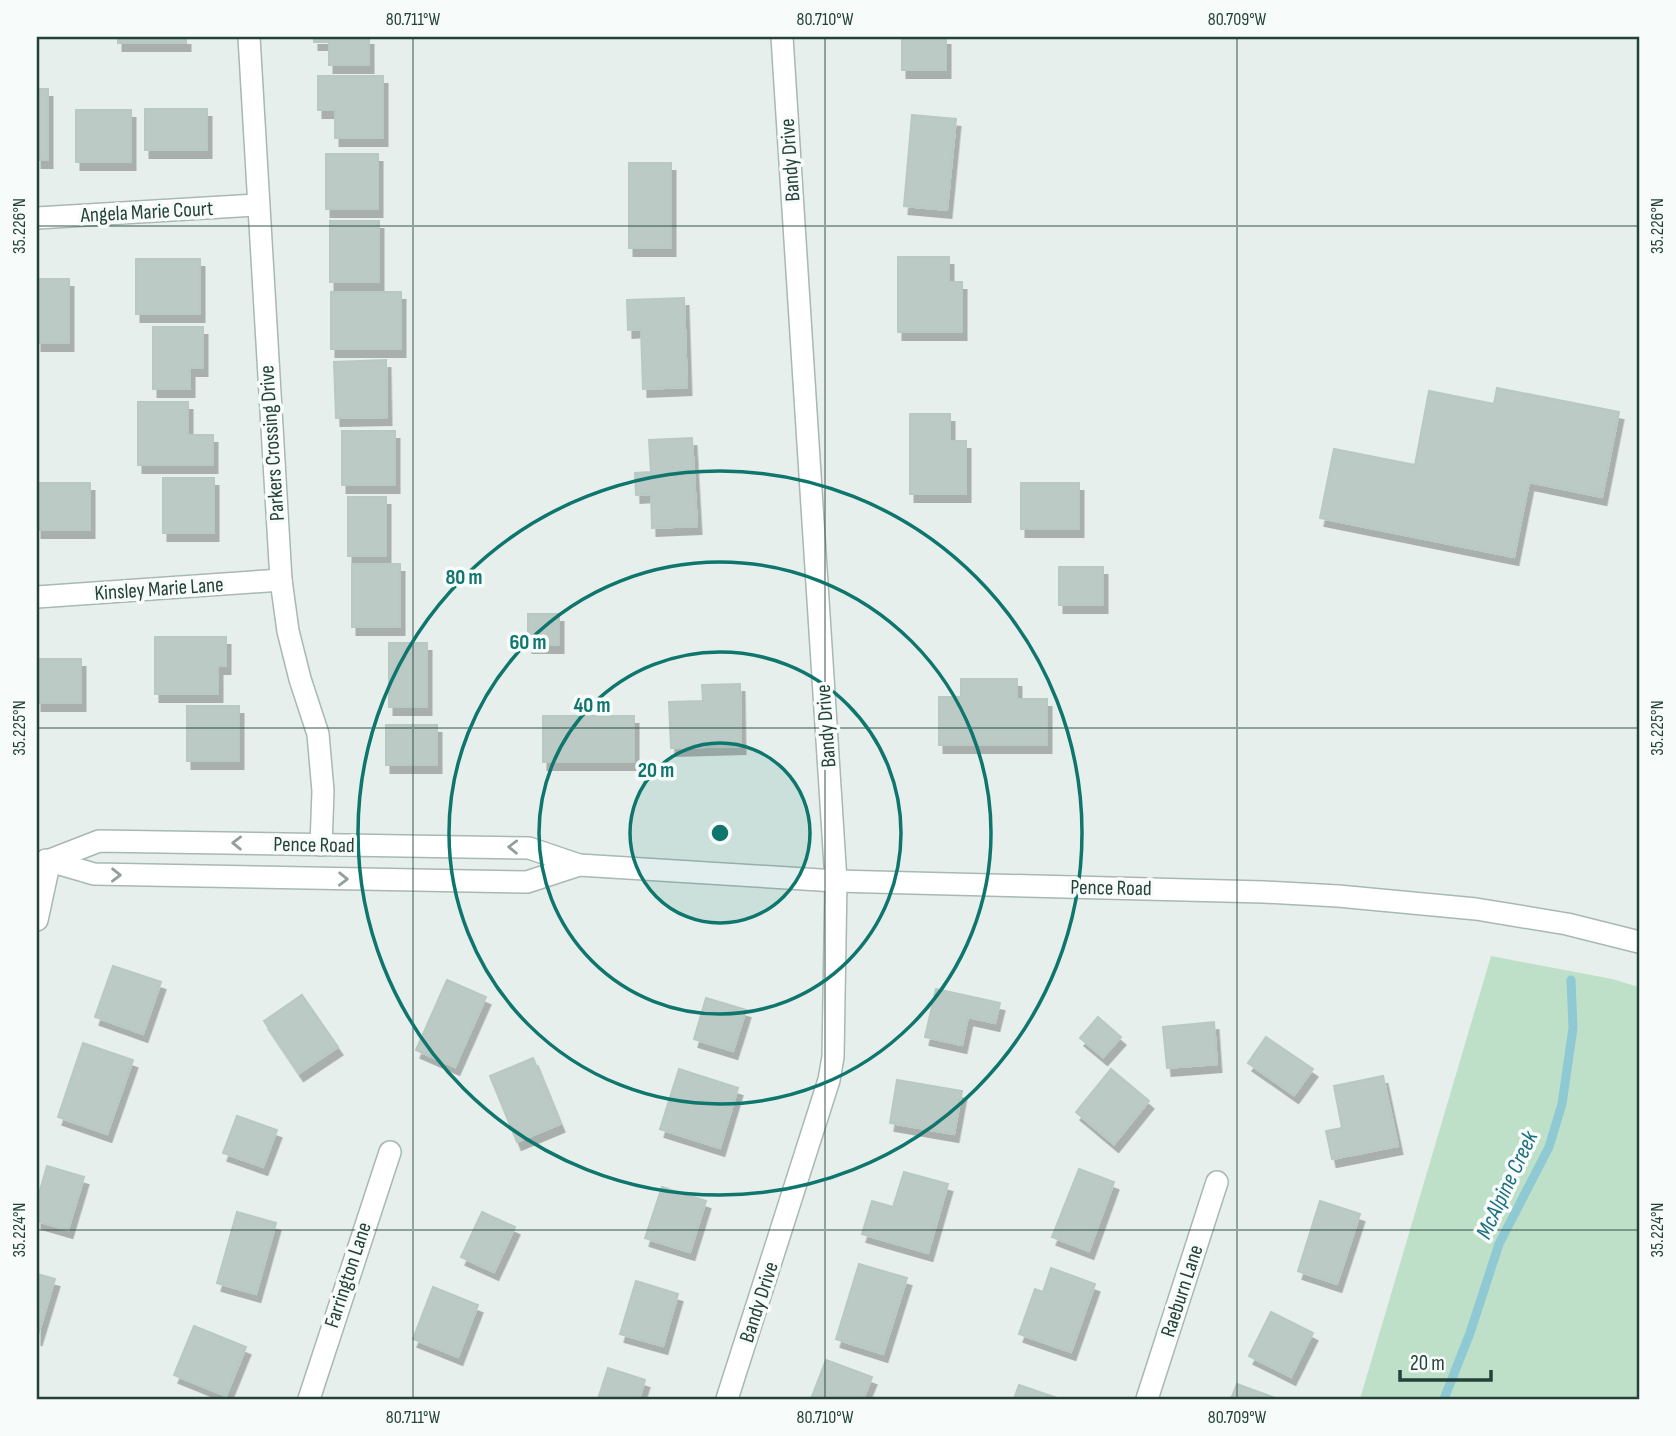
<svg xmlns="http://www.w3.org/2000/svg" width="1676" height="1436" viewBox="0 0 1676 1436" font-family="'Sofia Sans Condensed',sans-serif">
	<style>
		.green { fill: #bfe0c8 }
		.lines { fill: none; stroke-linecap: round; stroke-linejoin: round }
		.stream { stroke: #8ec9d4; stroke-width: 9 }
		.building { fill: #bbcac4; stroke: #b8c9c2; stroke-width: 2; filter: url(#shadow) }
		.minor-casing { stroke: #a8b8b2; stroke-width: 24 }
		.minor { stroke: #fff; stroke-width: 21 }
		.oneway { stroke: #92a09c }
		.ticks { fill: none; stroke: #24423a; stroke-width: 2; stroke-opacity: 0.45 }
		.ring { fill: none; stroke: #0f766e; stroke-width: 3.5 }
		.labels { text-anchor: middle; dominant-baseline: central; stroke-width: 7; stroke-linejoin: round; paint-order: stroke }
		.street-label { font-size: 21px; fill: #24423a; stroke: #f7fbf9 }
		.water-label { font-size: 23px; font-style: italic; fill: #1c6f80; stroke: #f7fbf9 }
		.centre { fill: #0f766e; stroke: #f7fbf9; stroke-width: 3.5 }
		.ring-label { font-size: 21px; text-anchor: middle; font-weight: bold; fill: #0f766e; stroke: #f7fbf9; stroke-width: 7; stroke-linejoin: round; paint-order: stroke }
		.neatline { fill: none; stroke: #24423a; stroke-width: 2.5 }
		.ticks-label { font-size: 18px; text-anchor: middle; fill: #24423a }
	</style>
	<defs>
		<filter id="shadow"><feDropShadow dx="4.5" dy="8" stdDeviation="0" flood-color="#0004"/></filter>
	</defs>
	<rect width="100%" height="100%" fill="#e6efeb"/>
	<polygon class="green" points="1491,956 1612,979 1639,987 1639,1399 1360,1399"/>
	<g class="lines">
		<polyline class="stream" points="1444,1399 1470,1333 1499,1244 1549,1147 1562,1104 1573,1028 1571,980"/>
	</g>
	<g class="building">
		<rect x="118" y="37" width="68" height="6"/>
		<polygon points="314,37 369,37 369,65 329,65 329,42 314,42"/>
		<rect x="902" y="37" width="44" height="33"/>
		<polygon points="318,76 383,76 383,138 335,138 335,110 318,110"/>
		<rect x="37" y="89" width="11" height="71"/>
		<rect x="145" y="109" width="62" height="41"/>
		<rect x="76" y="110" width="55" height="52"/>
		<polygon points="912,115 956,119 947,210 904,206"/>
		<rect x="326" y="154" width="52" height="55"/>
		<rect x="629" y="163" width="42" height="85"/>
		<rect x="330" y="221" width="49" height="61"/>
		<polygon points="898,257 949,257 949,282 962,282 962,332 898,332"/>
		<rect x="136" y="259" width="64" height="55"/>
		<rect x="37" y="279" width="32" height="64"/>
		<rect x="331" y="292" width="70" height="57"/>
		<polygon points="684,298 687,387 643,389 641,329 628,330 627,300"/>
		<polygon points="153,327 203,327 203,368 190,368 190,389 153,389"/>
		<polygon points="386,360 387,417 336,418 334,362"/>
		<polygon points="1497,388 1619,412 1602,497 1529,482 1514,557 1320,518 1334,449 1415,465 1429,391 1494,404"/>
		<polygon points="138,402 188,402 188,435 213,435 213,465 138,465"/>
		<polygon points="910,414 950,414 950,441 966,441 966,494 910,494"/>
		<rect x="342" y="431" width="53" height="54"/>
		<polygon points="692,438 697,526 652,528 651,494 636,495 635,473 651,472 649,440"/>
		<rect x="163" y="478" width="51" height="55"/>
		<rect x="37" y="483" width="53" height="47"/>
		<rect x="1021" y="483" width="58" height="46"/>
		<rect x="348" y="497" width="38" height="59"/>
		<rect x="352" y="564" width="48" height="63"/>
		<rect x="1059" y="567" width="44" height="38"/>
		<rect x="528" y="614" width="31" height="31"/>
		<polygon points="155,637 226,637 226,666 218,666 218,694 155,694"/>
		<rect x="389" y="643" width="38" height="64"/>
		<rect x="37" y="659" width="44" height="44"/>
		<polygon points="961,679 1017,679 1017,699 1047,699 1047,745 939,745 939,697 961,697"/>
		<polygon points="740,684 741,746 671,748 669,702 703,701 702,685"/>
		<rect x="187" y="706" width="52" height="55"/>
		<rect x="543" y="716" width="91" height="46"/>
		<rect x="386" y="725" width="51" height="40"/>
		<polygon points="113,966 161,982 143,1034 95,1017"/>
		<polygon points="447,980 486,997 455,1067 416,1050"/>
		<polygon points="936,989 1000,1003 995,1023 968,1017 962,1045 925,1037"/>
		<polygon points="302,995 338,1047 299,1073 264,1021"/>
		<polygon points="706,998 746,1010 733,1051 694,1039"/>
		<polygon points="1098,1017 1121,1037 1103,1057 1080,1038"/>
		<polygon points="1214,1022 1217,1064 1167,1068 1163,1027"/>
		<polygon points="1266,1037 1313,1069 1294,1095 1248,1063"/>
		<polygon points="83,1043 133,1060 107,1134 58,1117"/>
		<polygon points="533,1058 560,1124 517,1142 490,1076"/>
		<polygon points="679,1069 738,1088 720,1148 660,1129"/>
		<polygon points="1111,1069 1149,1101 1114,1144 1076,1112"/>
		<polygon points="1383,1076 1398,1146 1332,1159 1326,1131 1342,1128 1334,1086"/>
		<polygon points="897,1080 962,1091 954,1134 890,1123"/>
		<polygon points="237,1116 277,1130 263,1167 223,1153"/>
		<polygon points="47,1166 84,1177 68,1230 37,1221 37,1201"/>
		<polygon points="1079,1169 1114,1182 1089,1251 1052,1237"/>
		<polygon points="904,1172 948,1184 928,1253 862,1234 872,1201 893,1207"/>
		<polygon points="662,1187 706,1201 690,1252 645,1238"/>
		<polygon points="1320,1201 1360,1214 1337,1284 1298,1271"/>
		<polygon points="237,1212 276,1223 256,1294 217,1283"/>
		<polygon points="482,1212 515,1227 494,1272 461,1257"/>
		<polygon points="859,1264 907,1278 883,1354 836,1339"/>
		<polygon points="1051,1268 1095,1284 1071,1352 1019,1334 1035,1289 1043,1292"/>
		<polygon points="37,1274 55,1279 37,1338"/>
		<polygon points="636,1281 678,1294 663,1346 620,1334"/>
		<polygon points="433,1287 478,1305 458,1357 413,1339"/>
		<polygon points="1271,1312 1313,1333 1291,1377 1249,1356"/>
		<polygon points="194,1326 246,1347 226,1396 174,1375"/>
		<polygon points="826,1360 872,1377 863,1399 811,1399"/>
		<polygon points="608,1368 645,1380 639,1399 598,1399"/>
		<polygon points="1237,1384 1278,1399 1231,1399"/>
		<polygon points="1019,1385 1060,1399 1014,1399"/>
	</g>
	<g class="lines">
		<defs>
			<g id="minor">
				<polyline points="249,37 281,580 288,631 300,679 318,734 323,791 321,845"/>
				<polyline points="37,218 257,205"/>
				<polyline points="37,597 281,580"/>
				<polyline points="46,860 94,874 527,882 579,865"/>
				<polyline points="50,860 99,841 529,848 579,865 836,881 1264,892 1338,896 1476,909 1567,924 1639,942"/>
				<polyline points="37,920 50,860"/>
				<polyline points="309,1399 390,1152"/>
				<polyline points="727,1399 829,1080 833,1057 836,881 782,37"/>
				<polyline points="1147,1399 1217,1182"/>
			</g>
		</defs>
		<use href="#minor" class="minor-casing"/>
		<use href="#minor" class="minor"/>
	</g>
	<defs><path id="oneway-chevron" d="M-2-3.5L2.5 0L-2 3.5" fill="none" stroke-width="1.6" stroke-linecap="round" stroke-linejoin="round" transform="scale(1.75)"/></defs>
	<g class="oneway">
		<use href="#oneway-chevron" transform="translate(237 843) rotate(-179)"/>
		<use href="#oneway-chevron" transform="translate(513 847) rotate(-179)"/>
		<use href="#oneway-chevron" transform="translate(116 875) rotate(1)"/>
		<use href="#oneway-chevron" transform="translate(343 879) rotate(1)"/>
	</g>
	<path class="ticks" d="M413,37V1399M825,37V1399M1237,37V1399M37,226H1639M37,728H1639M37,1230H1639"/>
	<circle cx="720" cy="833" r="90" fill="#0f766e" fill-opacity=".12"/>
	<g class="ring">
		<circle cx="720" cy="833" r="90"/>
		<circle cx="720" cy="833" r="181"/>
		<circle cx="720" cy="833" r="271"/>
		<circle cx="720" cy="833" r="362"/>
	</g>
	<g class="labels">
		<g class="street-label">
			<text transform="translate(790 160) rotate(-94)">Bandy Drive</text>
			<text transform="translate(147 212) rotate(-3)">Angela Marie Court</text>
			<text transform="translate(272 443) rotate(-94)">Parkers Crossing Drive</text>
			<text transform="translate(159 589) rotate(-4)">Kinsley Marie Lane</text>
			<text transform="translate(826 726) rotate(-94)">Bandy Drive</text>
			<text transform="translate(314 845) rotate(1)">Pence Road</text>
			<text transform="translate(1111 888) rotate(1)">Pence Road</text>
			<text transform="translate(348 1275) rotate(-72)">Farrington Lane</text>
			<text transform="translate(1182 1291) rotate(-72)">Raeburn Lane</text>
			<text transform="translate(759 1302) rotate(-72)">Bandy Drive</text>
		</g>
		<g class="water-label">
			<text transform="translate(1507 1185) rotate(-65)">McAlpine Creek</text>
		</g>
	</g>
	<circle cx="720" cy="833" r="10" class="centre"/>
	<g class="ring-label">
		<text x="464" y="584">80 m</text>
		<text x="528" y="649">60 m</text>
		<text x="592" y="712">40 m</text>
		<text x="656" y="777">20 m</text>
	</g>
	<rect width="1676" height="1436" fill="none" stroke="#f7fbf9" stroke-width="77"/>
	<path d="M1400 1370v10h91v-10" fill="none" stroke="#24423a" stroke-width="3.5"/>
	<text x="1410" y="1370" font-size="21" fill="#24423a" stroke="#f7fbf9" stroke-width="5" paint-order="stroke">20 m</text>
	<rect x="38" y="38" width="1600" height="1360" class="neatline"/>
	<g class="ticks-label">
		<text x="413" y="25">80.711°W</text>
		<text x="825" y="25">80.710°W</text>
		<text x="1237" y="25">80.709°W</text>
		<text transform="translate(19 226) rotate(-90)" y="6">35.226°N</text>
		<text transform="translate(1657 226) rotate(-90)" y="6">35.226°N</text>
		<text transform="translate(19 728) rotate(-90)" y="6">35.225°N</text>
		<text transform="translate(1657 728) rotate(-90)" y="6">35.225°N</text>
		<text transform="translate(19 1230) rotate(-90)" y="6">35.224°N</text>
		<text transform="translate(1657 1230) rotate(-90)" y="6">35.224°N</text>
		<text x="413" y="1423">80.711°W</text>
		<text x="825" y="1423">80.710°W</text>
		<text x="1237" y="1423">80.709°W</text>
	</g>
</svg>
